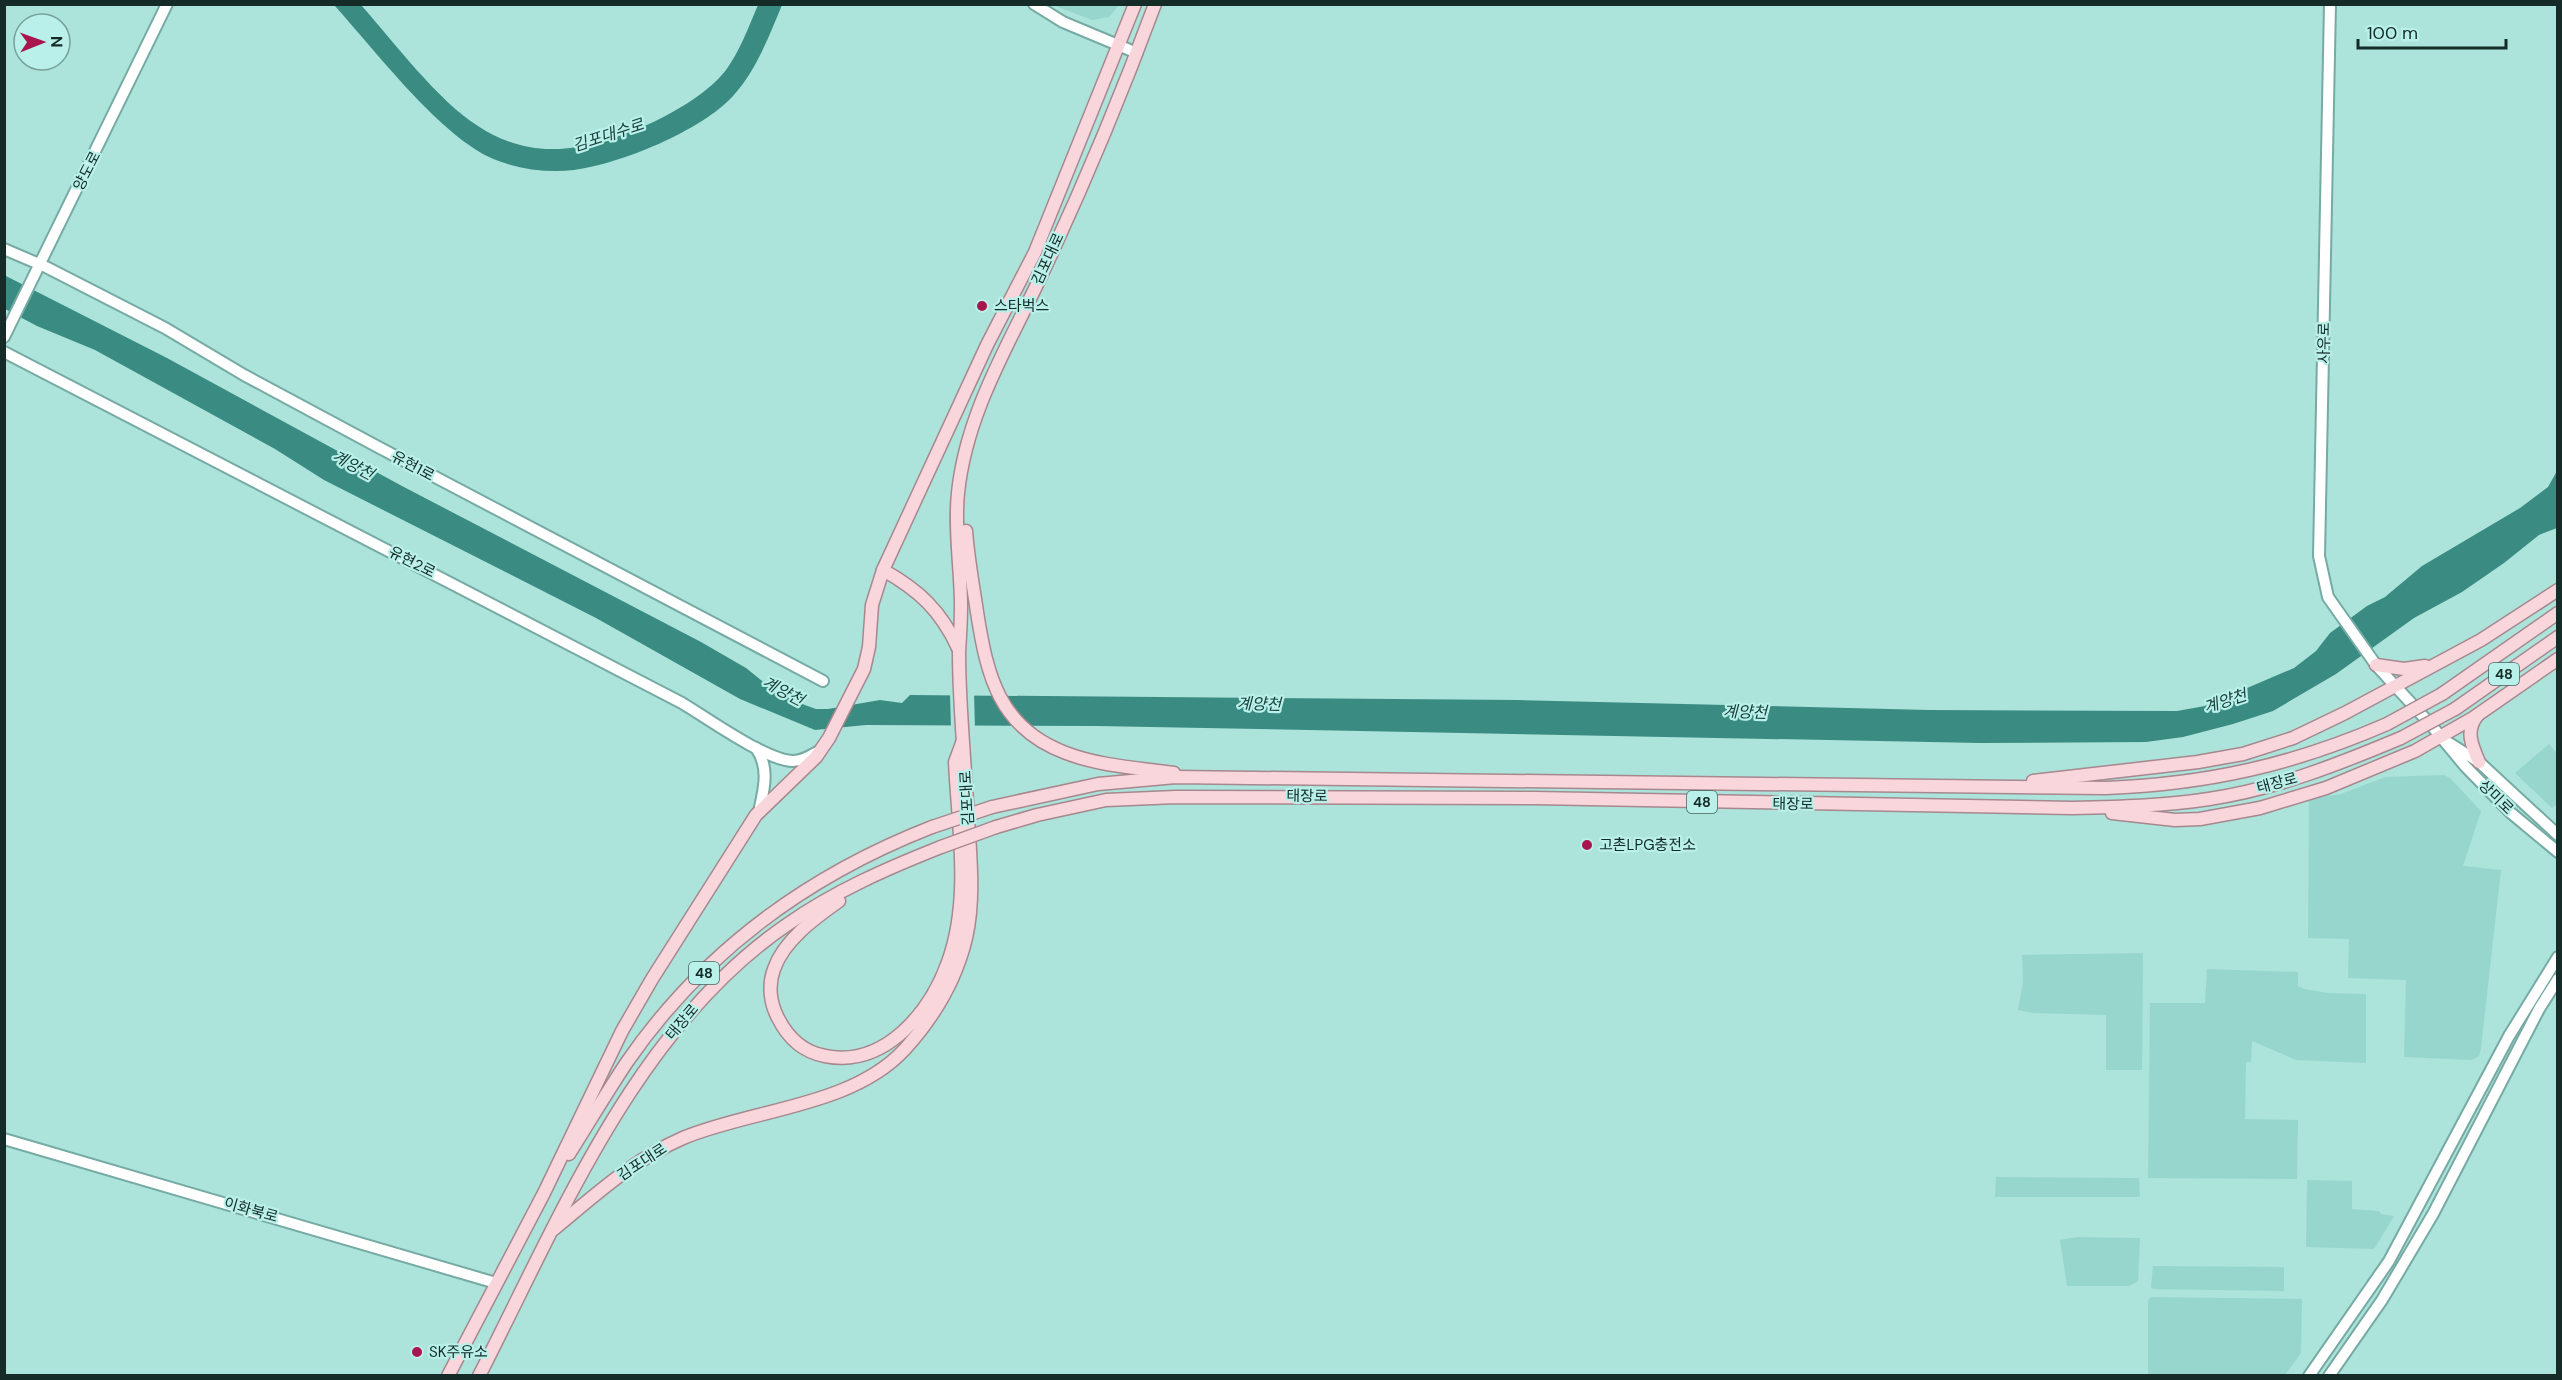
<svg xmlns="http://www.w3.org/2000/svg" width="2562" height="1380" viewBox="0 0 2562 1380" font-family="'DM Sans','Noto Sans KR',sans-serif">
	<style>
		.built { fill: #97d6cd }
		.water { fill: #3a8c83 }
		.pier { fill: #ace3db }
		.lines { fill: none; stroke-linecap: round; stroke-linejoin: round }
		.minor-casing { stroke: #76aba4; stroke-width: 14 }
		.major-casing { stroke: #a6888e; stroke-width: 15 }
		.minor { stroke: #fff; stroke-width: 10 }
		.major { stroke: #f8d6dc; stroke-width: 12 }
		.major-bridge-casing { stroke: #a6888e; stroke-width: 15; stroke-linecap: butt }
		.major-bridge { stroke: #f8d6dc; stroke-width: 12 }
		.poi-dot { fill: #a9164e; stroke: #b9f0e9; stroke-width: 2 }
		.labels { text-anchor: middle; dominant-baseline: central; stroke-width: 4.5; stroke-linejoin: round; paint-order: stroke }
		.shield { fill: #b9f0e9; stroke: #466662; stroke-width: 1.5 }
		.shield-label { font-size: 14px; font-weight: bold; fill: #152b28 }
		.street-label { font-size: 15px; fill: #152b28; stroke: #b9f0e9 }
		.poi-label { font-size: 15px; fill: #152b28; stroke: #b9f0e9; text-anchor: start }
		.water-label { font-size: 16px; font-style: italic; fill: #19403c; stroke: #b9f0e9 }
	</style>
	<rect width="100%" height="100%" fill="#ace3db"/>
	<g class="built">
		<polygon points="1053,5 1119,5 1109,17 1092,20"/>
		<polygon points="2549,744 2558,755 2557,804 2552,808 2515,773"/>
		<polygon points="2444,775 2450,778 2481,811 2463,866 2501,870 2481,1048 2479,1056 2472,1060 2404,1057 2406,980 2348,978 2349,939 2308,938 2309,799 2341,794 2385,777"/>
		<polygon points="2143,953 2142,1070 2106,1070 2106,1015 2033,1013 2018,1010 2023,983 2022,955"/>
		<polygon points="2207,969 2298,972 2298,986 2304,989 2328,993 2366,994 2366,1063 2296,1060 2252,1041 2251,1062 2246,1062 2245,1119 2298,1120 2297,1179 2148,1178 2150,1003 2205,1003"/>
		<polygon points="1996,1177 2139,1178 2140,1197 1995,1197"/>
		<polygon points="2307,1180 2352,1181 2352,1209 2379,1211 2381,1214 2394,1216 2374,1249 2306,1247"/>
		<polygon points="2077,1237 2140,1238 2138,1281 2129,1286 2067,1286 2060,1240"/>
		<polygon points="2153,1266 2284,1267 2284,1291 2153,1289 2151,1287"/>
		<polygon points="2151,1297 2302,1299 2301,1353 2285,1375 2148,1375 2148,1300"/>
	</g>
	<g class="water">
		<path d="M334,5H361C392,40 439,102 478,126C500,141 529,150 555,149C606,149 695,110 726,70C740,51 749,26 758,5H782C769,36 756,71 733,96C701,131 620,164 574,170C546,173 515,169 489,157C436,131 375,50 334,5Z"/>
		<polygon points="4,275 167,358 402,486 701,642 746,668 767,685 794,701 816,709 828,709 880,700 902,703 910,695 1518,700 1929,710 2177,711 2205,706 2294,668 2316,651 2330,633 2367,606 2385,597 2422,566 2520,508 2548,487 2557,471 2557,528 2539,535 2504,563 2462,592 2414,618 2336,674 2273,711 2233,724 2183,737 2146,742 1980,743 1097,726 866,725 815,730 740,699 596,618 324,480 275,449 95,350 37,326 5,309"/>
	</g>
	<polygon class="pier" points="950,693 974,693 975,729 951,729"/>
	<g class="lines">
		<defs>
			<g id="minor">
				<polyline points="1034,4 1063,22 1137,53"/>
				<polyline points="2330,4 2319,556 2328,597 2376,665 2431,725 2465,766 2511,813 2558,852"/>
				<polyline points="4,249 46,267 165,328 244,375 380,448 823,681"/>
				<polyline points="4,337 167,4"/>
				<path d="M4,352L682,703C707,718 767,761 793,761C803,761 810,756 819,751"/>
				<polyline points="2449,743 2479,762 2558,835"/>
				<path d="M756,748C770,768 764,789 759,812"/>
				<polyline points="4,1139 496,1283"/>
				<polyline points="2309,1376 2389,1261 2509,1036 2558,957"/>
				<polyline points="2329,1376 2382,1300 2433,1214 2539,1009 2558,979"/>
			</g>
			<g id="major">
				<path d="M966,531C968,558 973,585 977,612C987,676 999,728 1066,753C1100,766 1138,768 1174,773"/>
				<path d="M883,570C919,590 941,611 958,648"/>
				<polyline points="2376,665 2404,669 2425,666"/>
				<polyline points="2442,694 2558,613"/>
				<polyline points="2455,709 2558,637"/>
				<path d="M2477,716C2465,731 2472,746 2479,762"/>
				<polyline points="2033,781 2198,762 2243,754 2293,738 2345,713 2481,640 2558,590"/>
				<path d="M992,807L1098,784L1176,777L2106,788C2207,784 2293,765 2387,724"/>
				<polyline points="2112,813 2175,820 2200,819 2260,808 2326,788 2415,751 2473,718 2558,659"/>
				<path d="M996,827L1037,815L1106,800L1176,797L1534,798L2072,808C2118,807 2164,806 2209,799C2276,789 2339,764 2401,738"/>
				<path d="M839,901C815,918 784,940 774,969C768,985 770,1003 778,1018C788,1038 803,1052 825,1056C885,1068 930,1012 948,962C971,899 958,827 955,762L962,743"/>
				<path d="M569,1154C588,1124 607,1092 627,1062C703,952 809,875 932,827"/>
				<path d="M554,1229C594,1196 634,1159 683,1138C752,1109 852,1107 905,1049C934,1017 956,980 966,938C976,895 969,846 967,802C964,752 959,702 959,652C960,637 961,621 961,606C961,569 954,530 958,493C966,414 1008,346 1041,276C1083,187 1121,96 1155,4"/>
				<polyline points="448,1376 544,1193 622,1031 652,979 756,815 816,757 829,738 864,669 869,647 872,605 883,570 987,345 1035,252 1135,4"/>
				<path d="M479,1376C560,1218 636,1027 788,924C835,891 888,868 941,847"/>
			</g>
		</defs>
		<use href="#minor" class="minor-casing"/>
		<use href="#major" class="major-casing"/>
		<use href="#minor" class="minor"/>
		<use href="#major" class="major"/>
		<defs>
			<g id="major-bridge">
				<polyline points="2387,724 2442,694"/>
				<polyline points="2401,738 2455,709"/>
				<polyline points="932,827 992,807"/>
				<polyline points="941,847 996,827"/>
			</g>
		</defs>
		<use href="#major-bridge" class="major-bridge-casing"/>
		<use href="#major-bridge" class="major-bridge"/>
	</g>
	<g class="poi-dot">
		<circle cx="982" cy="306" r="6"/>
		<circle cx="1587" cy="845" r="6"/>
		<circle cx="417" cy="1352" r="6"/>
	</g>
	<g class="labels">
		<g class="shield">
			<rect x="2489" y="663" width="30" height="22" rx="4.5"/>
			<rect x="1687" y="791" width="30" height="22" rx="4.5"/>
			<rect x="689" y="962" width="30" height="22" rx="4.5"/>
		</g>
		<g class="shield-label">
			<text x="2504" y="674">48</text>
			<text x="1702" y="802">48</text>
			<text x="704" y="973">48</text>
		</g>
		<g class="street-label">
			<text transform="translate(87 171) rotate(-63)">양도로</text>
			<text transform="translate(1048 259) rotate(-65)">김포대로</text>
			<text transform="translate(2324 343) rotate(-89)">사우로</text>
			<text transform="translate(413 466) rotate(28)">유현1로</text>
			<text transform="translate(412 562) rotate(27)">유현2로</text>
			<text transform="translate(2277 783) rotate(-15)">태장로</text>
			<text transform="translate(1307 796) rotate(1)">태장로</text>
			<text transform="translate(2496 797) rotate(44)">상미로</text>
			<text transform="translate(967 798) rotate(-93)">김포대로</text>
			<text transform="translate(1793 804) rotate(1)">태장로</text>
			<text transform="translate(682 1022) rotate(-50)">태장로</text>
			<text transform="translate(642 1162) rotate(-33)">김포대로</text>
			<text transform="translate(251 1210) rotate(16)">이화북로</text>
		</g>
		<g class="poi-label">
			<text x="994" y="306">스타벅스</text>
			<text x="1599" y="845">고촌LPG충전소</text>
			<text x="429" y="1352">SK주유소</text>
		</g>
		<g class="water-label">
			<text transform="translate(608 135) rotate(-18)">김포대수로</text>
			<text transform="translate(353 465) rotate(28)">계양천</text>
			<text transform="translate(783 691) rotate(28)">계양천</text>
			<text transform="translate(2225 701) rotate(-18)">계양천</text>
			<text transform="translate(1259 704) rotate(1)">계양천</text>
			<text transform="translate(1745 712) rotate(1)">계양천</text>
		</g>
	</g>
	<rect width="2562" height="1380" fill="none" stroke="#152b28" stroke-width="12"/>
	<g transform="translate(42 42) rotate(89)"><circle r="28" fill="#b9f0e9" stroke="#77a19c" stroke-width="1.5"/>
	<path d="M0-4.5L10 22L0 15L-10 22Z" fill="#a9164e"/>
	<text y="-9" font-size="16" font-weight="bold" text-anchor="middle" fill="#152b28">N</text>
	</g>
	<path d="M2358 39v9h148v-9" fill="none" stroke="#152b28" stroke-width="3"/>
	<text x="2367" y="39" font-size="18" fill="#152b28" stroke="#b9f0e9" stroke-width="4.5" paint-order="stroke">100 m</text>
</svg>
